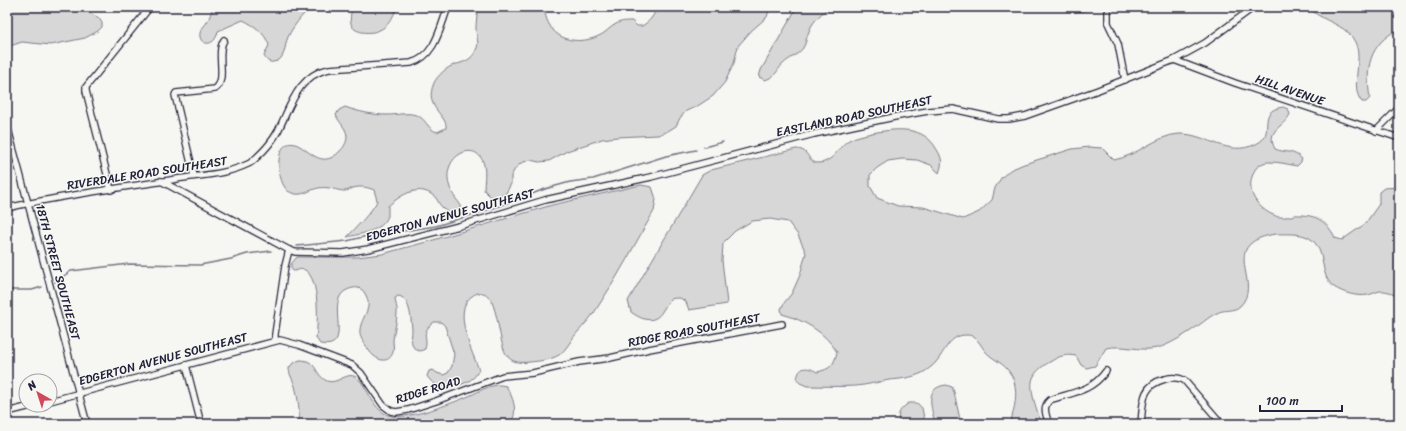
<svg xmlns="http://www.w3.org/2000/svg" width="1406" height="431" viewBox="0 0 1406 431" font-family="Sriracha,sans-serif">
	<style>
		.green { fill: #d7d7d7; stroke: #7c7c89 }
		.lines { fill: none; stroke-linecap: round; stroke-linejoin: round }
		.stream { stroke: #757583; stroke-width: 1.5 }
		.minor-casing { stroke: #22223b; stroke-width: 8 }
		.minor { stroke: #f6f6f2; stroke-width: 5.5 }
		.labels { text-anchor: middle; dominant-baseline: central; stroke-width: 3; stroke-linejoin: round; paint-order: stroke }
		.street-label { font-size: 12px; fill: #22223b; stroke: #f6f6f2 }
	</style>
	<rect width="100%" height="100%" fill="#f6f6f2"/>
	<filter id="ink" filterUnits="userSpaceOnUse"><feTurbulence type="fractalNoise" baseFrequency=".025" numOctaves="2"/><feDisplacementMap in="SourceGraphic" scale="8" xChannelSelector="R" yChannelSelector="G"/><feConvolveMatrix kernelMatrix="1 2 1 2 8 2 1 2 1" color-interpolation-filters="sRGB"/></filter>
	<g filter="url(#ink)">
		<g class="green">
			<polygon points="7,7 79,7 99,18 102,23 102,27 98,31 85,38 51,45 22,42 13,45 7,49"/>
			<path d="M213,7H310C302,16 293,26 288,37C284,46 286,61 273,62C269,63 266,60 264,56L269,45C264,32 255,26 243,20L218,31C215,49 198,45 200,33C201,28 205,26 207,22C210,17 211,12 213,7Z"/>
			<path d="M352,7H397C391,24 381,35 362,32C358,31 354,30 352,26C349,20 351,13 352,7Z"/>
			<path d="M479,7H545C544,15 548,24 553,30C565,44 589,43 604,33C608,30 612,26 616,24C621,21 626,21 632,21L637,26H642C650,21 654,16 657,7H770L767,17L751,31L738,46L734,63L725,82L713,96L696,107L686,111L680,118L676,126L668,131L658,135L617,137L602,139L567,151L549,161L539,162L530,160L521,163L515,169L511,176V184L506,193L496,199L490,196L484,190C484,182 486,173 484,165C476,132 425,164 460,204V210L455,213H449C446,211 444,209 441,206C439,204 438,201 436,198C420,182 401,195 388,206C388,209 388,214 388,216C383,231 360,234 347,237C353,231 377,206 377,200C376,197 375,193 374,190C367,187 361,186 353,188C351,189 347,191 345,191C336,191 330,186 318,188C309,190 302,197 292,193C291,192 288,192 287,190C278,182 274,149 288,144C304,138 318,176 341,150C345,146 347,141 347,136C346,127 339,123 336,115L339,110L345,107C359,112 373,115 388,115C397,115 407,112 416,115C426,118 427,129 437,132L446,128C448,115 423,108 434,83C437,76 447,67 454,65C464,62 472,60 476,50C480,42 476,37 476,29C476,21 477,14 479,7Z"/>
			<path d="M797,7H830C821,13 811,23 808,34C806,39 806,43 803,48C797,56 789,58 783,64C775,72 777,76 765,80L759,77L761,70Z"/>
			<path d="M1059,7H1094C1083,12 1069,15 1059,7Z"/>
			<path d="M1308,7H1399V29C1369,44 1365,68 1370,98L1366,102H1362C1349,87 1364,60 1355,42C1348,27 1330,23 1318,15C1314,13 1311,10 1308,7Z"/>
			<path d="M1283,107L1288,109L1290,114C1284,128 1265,129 1275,149C1284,153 1294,150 1302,159L1301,162L1297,166C1287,164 1279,162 1269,162C1262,162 1255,167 1253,174C1246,191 1256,206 1271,214C1274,215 1277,217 1280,217C1285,218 1290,216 1295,215C1314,214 1327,220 1335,238L1342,240L1365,224L1379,204V192L1384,188L1399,187V297C1396,296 1392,292 1389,292C1379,289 1376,293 1368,295C1357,297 1343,293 1334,287C1317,275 1329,245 1305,236C1296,233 1284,234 1275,234C1270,235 1265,236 1260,238C1225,252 1262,285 1240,306C1234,312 1223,309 1217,313C1210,316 1205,321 1199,325C1190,332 1168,346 1157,348C1140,352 1123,344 1106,348L1095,366L1086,368L1081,365L1076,356C1065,354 1059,356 1050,362C1044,365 1037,370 1034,376C1027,387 1038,413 1042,424H1010C1015,406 1021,385 1007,369C1001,362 991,358 986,352C980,345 976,334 966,335C949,335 945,352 936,362C933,366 926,371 922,373C911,378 901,379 889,380C878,382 867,385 856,386C840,387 823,386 807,386L800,383L797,379C799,366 807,366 817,372C831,369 834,365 837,352C825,332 804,320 782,314L781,309L784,303L792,293L800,275L806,253L798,235L788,222L770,219L752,221L735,231L723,243L722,260L727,304L689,310L686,302L680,298C677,298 674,298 671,299C667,302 666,306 663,310C655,325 642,320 631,312L628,301L702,175L711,170L796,149C799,149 803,150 805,152C809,156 811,163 818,163C834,163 838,146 849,140C856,136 864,135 872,133C893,129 920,125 934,145C941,156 944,160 939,173L931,165L917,160L902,159L888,161L877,168L870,175V186L877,198L898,206L923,207L963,219L979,212L992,200L995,188L1001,178L1010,170L1024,164L1072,149L1089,147L1102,148L1114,160C1137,156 1157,135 1179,134C1207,133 1227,158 1256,144C1278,134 1254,111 1283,107Z"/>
			<path d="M641,185L652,187L656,199L654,211C636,242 619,275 599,305C593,316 584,325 576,334C571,340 566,350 559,355C550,360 540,361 530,362C520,363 511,363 506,354C498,341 498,296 483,293C479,292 475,294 472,296C451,310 473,353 479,370C477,372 476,376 473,378C461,388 436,392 427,376L429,371L433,370L437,373L443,375L448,373L452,366L454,354L445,326L441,322H434C419,334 429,336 425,349L420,351C418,351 415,349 414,348C410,343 412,335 412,329C411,319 410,297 398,296L395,298C395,303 398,308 397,313C397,322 394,331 393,340C393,344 394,348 393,352C390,362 381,362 374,356C370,353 367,348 365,344C362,340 359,335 360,330C361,316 375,308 364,292C360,286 352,287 345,291C325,303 355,351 320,344L316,338C318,323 320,279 305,270C301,268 297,271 293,271L291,268V264L297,257H357L382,254L430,241L552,205Z"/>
			<path d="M300,360C318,360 314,375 327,381C337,385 347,371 356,377C369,386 372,413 392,416C411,419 450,404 469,396C480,391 493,382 506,386C513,397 519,412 510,424H299C300,411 298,398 295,386C293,379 289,375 289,368L293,363Z"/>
			<path d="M946,385L952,387L954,392L961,424H935C932,408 923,388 946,385Z"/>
			<path d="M909,403H917L922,408L925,424H899C897,413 900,409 909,403Z"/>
		</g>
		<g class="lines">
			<g class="stream">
				<polyline points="704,147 723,142"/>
				<polyline points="297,246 347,241 379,233 403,231 436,226 500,206 545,189 570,182 593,179 666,156 696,150"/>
				<polyline points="55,282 71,271 129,264 200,265 231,259 247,254 271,251"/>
				<polyline points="7,290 32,290 42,287"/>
			</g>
			<defs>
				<g id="minor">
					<polyline points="1108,12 1108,23 1118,44 1125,80"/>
					<polyline points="1174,60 1235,83 1399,138"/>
					<polyline points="7,125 87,424"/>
					<polyline points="1376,131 1399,108"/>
					<path d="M194,176L175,95L176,93L215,89C228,80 215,53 224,40"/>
					<polyline points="161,181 289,250 295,252 343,253 368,249 459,226 545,200 651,177 814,134 899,116 928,111 953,109 998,119 1009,119 1025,116 1098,90 1174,60 1205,43 1254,7"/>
					<polyline points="111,190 86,91 86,87 150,7"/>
					<path d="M7,208C63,195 120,188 177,179C201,175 225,175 248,164C251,163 254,160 257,157C265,150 273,140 278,131C290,107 298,75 329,69L411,63C435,57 440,28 448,7"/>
					<polyline points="275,340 275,334 285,266 289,250"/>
					<polyline points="186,365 201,424"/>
					<polyline points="50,401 280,340 299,345 352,365 361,373 383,405 391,411 396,412 408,410 436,401 503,376 533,373 579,362 610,358 649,349 782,324"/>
					<polyline points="7,412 35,405"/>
					<path d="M1049,424C1046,415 1042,407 1050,400C1073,392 1091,392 1106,371"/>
					<path d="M1141,424C1143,403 1141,385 1165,379C1172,377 1178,377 1184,380L1222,424"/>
				</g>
			</defs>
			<use href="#minor" class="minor-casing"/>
			<use href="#minor" class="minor"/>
		</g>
	</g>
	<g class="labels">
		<g class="street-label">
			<text transform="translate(1290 90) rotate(19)">HILL AVENUE</text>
			<text transform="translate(854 116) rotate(-12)">EASTLAND ROAD SOUTHEAST</text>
			<text transform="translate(147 173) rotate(-9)">RIVERDALE ROAD SOUTHEAST</text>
			<text transform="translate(450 215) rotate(-15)">EDGERTON AVENUE SOUTHEAST</text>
			<text transform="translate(58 272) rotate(75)">18TH STREET SOUTHEAST</text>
			<text transform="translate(694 330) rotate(-11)">RIDGE ROAD SOUTHEAST</text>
			<text transform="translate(163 359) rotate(-15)">EDGERTON AVENUE SOUTHEAST</text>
			<text transform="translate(428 390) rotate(-17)">RIDGE ROAD</text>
		</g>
	</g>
	<rect width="1406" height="431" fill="none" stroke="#f6f6f2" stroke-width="24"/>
	<rect x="12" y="12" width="1382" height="407" fill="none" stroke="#22223b" stroke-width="1.5" filter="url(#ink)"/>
	<g transform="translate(38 393) rotate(321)"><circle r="19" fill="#f6f6f2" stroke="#a1a1a9"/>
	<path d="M0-3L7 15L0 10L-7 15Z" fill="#d1495b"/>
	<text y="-6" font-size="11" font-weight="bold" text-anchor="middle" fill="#22223b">N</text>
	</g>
	<path d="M1260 405v6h82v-6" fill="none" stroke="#22223b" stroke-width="2"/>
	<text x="1266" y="405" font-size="12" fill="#22223b" stroke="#f6f6f2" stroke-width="3" paint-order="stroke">100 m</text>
</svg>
